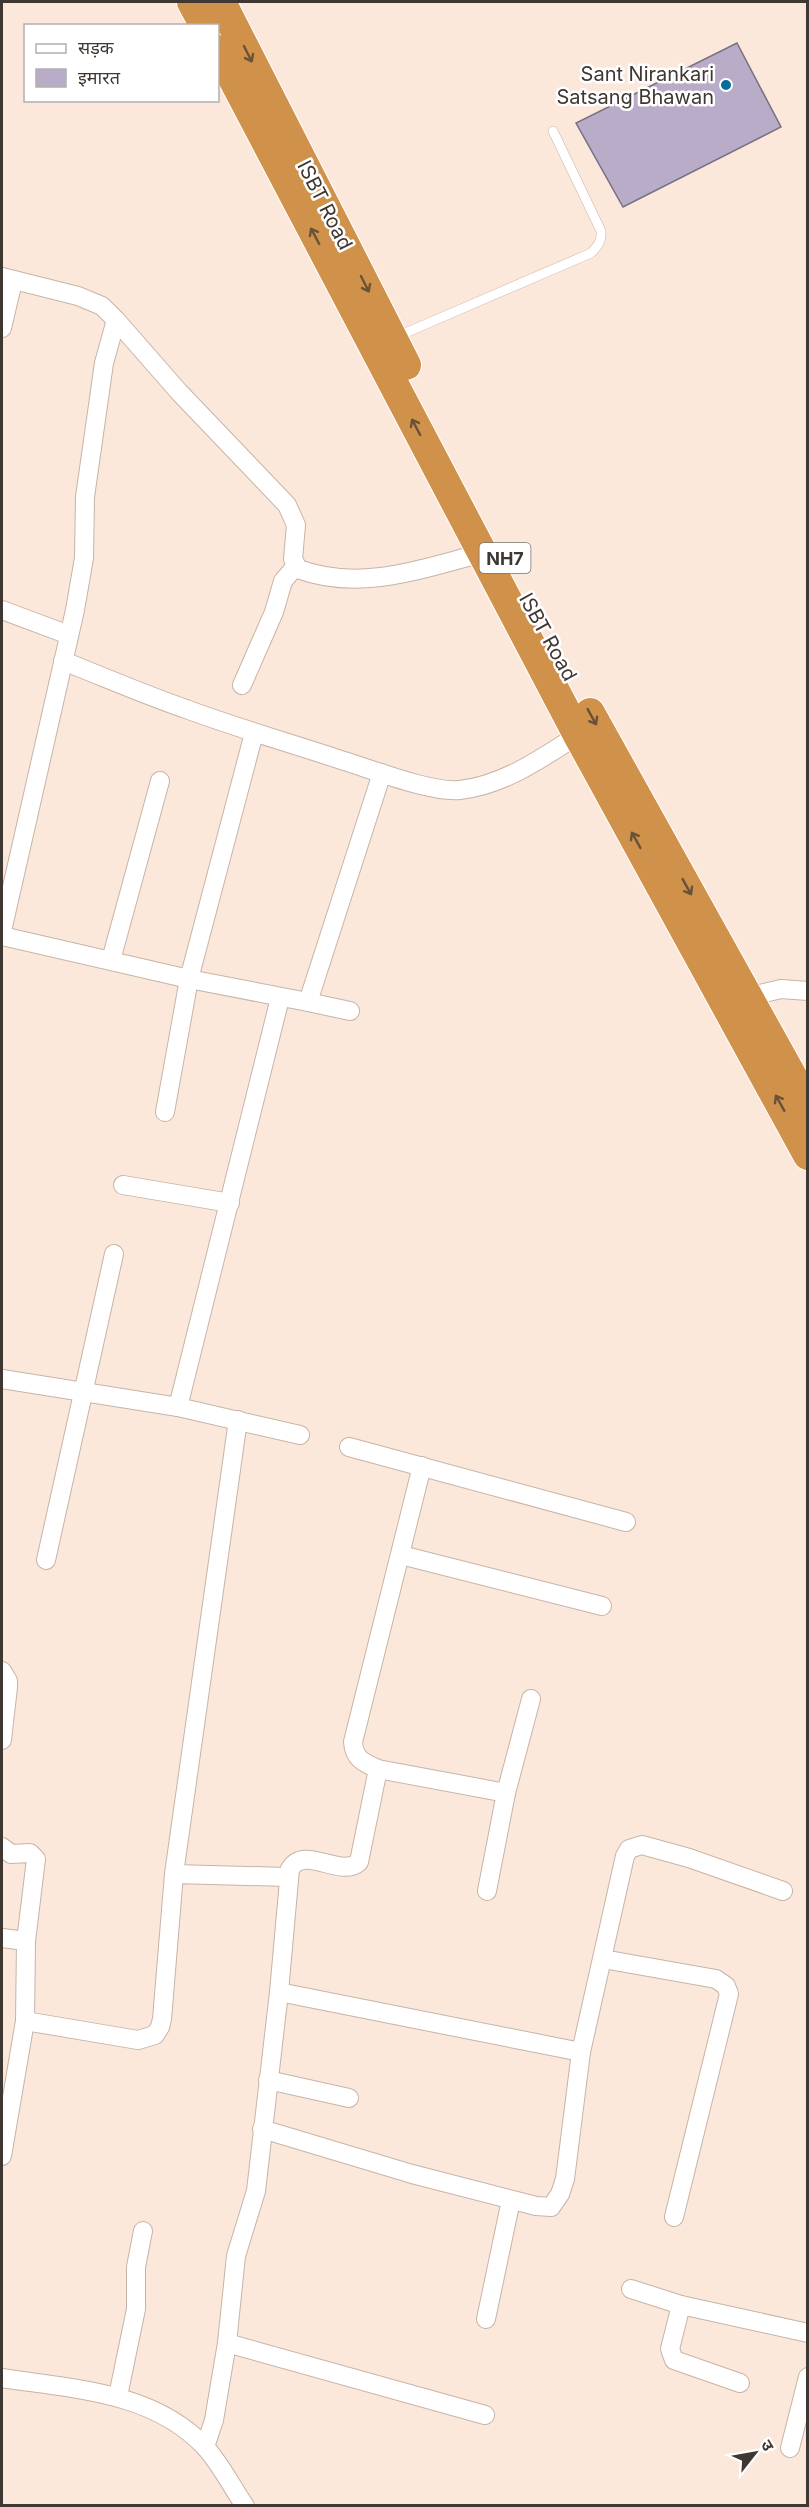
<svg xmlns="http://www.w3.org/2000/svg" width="809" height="2507" viewBox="0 0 809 2507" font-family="Inter,'Noto Sans Devanagari',sans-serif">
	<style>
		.building { fill: #b8acc9; stroke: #777082; stroke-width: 1.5 }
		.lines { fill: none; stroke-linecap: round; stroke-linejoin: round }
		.service-casing { stroke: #c7b4a7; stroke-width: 10 }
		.minor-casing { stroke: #c7b4a7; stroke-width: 20 }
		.trunk-casing { stroke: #fff; stroke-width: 32 }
		.service { stroke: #fff; stroke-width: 9 }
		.minor { stroke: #fff; stroke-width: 18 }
		.trunk { stroke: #d0924a; stroke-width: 30 }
		.oneway { stroke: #6a5239 }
		.poi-dot { fill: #056d9a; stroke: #fff; stroke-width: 2 }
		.labels { text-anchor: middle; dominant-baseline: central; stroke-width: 5; stroke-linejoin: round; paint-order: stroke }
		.shield { fill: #fff; stroke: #797370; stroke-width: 1.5 }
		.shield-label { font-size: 18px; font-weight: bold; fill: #3f3732 }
		.poi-label { font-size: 20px; fill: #3f3732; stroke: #fff; text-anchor: end }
		.street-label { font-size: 20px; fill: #3f3732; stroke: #fff }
	</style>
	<rect width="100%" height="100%" fill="#fce8da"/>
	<polygon class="building" points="737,43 781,127 623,207 576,123"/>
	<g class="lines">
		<defs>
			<path id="service" d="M396,337L591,253C598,246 602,241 601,231L553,131"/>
			<g id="minor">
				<polyline points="2,277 78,296 102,306 116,320"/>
				<polyline points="2,328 13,281"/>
				<polyline points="2,610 69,635"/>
				<path d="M63,661C104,677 145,695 186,709C237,728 290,743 341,760C371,769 431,793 460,790C504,785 542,758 578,735"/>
				<polyline points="242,685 274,612 283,581 295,567"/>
				<path d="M2,931L75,610L84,558L85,497L104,363L116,320L179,392L287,505L296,525L293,559L298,569C360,592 421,569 482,553"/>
				<polyline points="2,936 189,979 308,1002 382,773"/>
				<polyline points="111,960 160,781"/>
				<polyline points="739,999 781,989 808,991"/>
				<polyline points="308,1002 350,1011"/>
				<polyline points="165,1112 189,979 254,733"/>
				<polyline points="123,1185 230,1203"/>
				<polyline points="2,1379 178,1407 300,1435"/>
				<polyline points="178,1407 280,998"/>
				<polyline points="349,1447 626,1522"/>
				<path d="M422,1466L353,1742C354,1759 364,1763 378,1769L506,1793L531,1699"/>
				<polyline points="401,1555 602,1606"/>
				<polyline points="46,1560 114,1254"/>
				<polyline points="2,1671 8,1681 8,1687 2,1740"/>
				<polyline points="2,1847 11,1854 30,1853 36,1859 26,1941 25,2021 2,2156"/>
				<polyline points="174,1874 238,1420"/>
				<polyline points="487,1891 506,1793"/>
				<polyline points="2,1938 26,1941"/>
				<polyline points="603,1959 716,1979 726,1986 729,1994 674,2217"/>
				<polyline points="279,1992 581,2052"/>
				<polyline points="25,2021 138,2040 155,2035 160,2027 162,2019 174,1874 288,1877"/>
				<polyline points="268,2080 349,2098"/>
				<polyline points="262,2129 412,2174 536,2206 551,2207 560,2194 565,2179 581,2052 625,1856 629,1849 642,1845 689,1858 783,1891"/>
				<polyline points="631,2289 681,2305 808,2333"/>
				<polyline points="681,2305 670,2349 674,2360 740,2383"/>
				<polyline points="486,2319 511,2200"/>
				<polyline points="227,2343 485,2415"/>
				<path d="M2,2378C72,2389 154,2391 206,2448C221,2465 232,2487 245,2506"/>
				<polyline points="118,2396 136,2309 136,2267 143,2231"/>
				<path d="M205,2447L214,2420L227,2343L236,2256L256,2191L279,1992L290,1869C305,1844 340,1879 359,1862L378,1769"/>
				<polyline points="790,2448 808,2377"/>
			</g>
			<g id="trunk">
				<polyline points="192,2 205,26"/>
				<polyline points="221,2 406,365"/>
				<polyline points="218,50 578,735 808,1155"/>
				<polyline points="590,713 808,1105"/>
			</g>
		</defs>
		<use href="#service" class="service-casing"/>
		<use href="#minor" class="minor-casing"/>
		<use href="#trunk" class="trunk-casing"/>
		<use href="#service" class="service"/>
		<use href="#minor" class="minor"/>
		<use href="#trunk" class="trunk"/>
	</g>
	<defs><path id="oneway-shaft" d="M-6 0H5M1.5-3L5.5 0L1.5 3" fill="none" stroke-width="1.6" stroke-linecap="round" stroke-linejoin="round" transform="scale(1.5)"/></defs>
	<g class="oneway">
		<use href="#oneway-shaft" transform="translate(248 54) rotate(63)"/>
		<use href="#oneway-shaft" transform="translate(315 236) rotate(-118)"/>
		<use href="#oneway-shaft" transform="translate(365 284) rotate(63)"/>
		<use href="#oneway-shaft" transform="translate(416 427) rotate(-118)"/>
		<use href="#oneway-shaft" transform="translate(592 717) rotate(61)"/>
		<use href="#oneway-shaft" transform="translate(636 840) rotate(-119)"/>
		<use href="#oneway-shaft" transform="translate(687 887) rotate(61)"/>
		<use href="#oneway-shaft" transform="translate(780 1103) rotate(-119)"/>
	</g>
	<circle class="poi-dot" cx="726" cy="85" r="6"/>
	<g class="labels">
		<rect class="shield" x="479.5" y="543" width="51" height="30" rx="4.5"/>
		<g class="shield-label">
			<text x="505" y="558">NH7</text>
		</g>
		<g class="poi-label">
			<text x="714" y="74">Sant Nirankari<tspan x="714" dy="23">Satsang Bhawan</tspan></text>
		</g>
		<g class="street-label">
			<text transform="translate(325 205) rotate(63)">ISBT Road</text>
			<text transform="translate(548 637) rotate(61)">ISBT Road</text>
		</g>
	</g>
	<rect width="809" height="2507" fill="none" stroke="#3f3732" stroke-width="6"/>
	<rect x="24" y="24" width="195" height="78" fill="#ffffff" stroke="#b2afad" stroke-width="1.5"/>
	<rect x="36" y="44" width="30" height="9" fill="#ffffff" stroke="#b2afad" stroke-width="1.5"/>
	<text x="78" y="54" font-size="18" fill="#3f3732">सड़क</text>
	<rect x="36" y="69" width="30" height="18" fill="#b8acc9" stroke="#b2afad" stroke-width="1.5"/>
	<text x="78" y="84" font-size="18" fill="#3f3732">इमारत</text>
	<g transform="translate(755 2453) rotate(59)" stroke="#ffffff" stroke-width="4.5" paint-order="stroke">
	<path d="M0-4.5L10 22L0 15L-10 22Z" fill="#3f3732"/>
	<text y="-9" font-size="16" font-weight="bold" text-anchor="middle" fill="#3f3732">उ</text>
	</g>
</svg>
